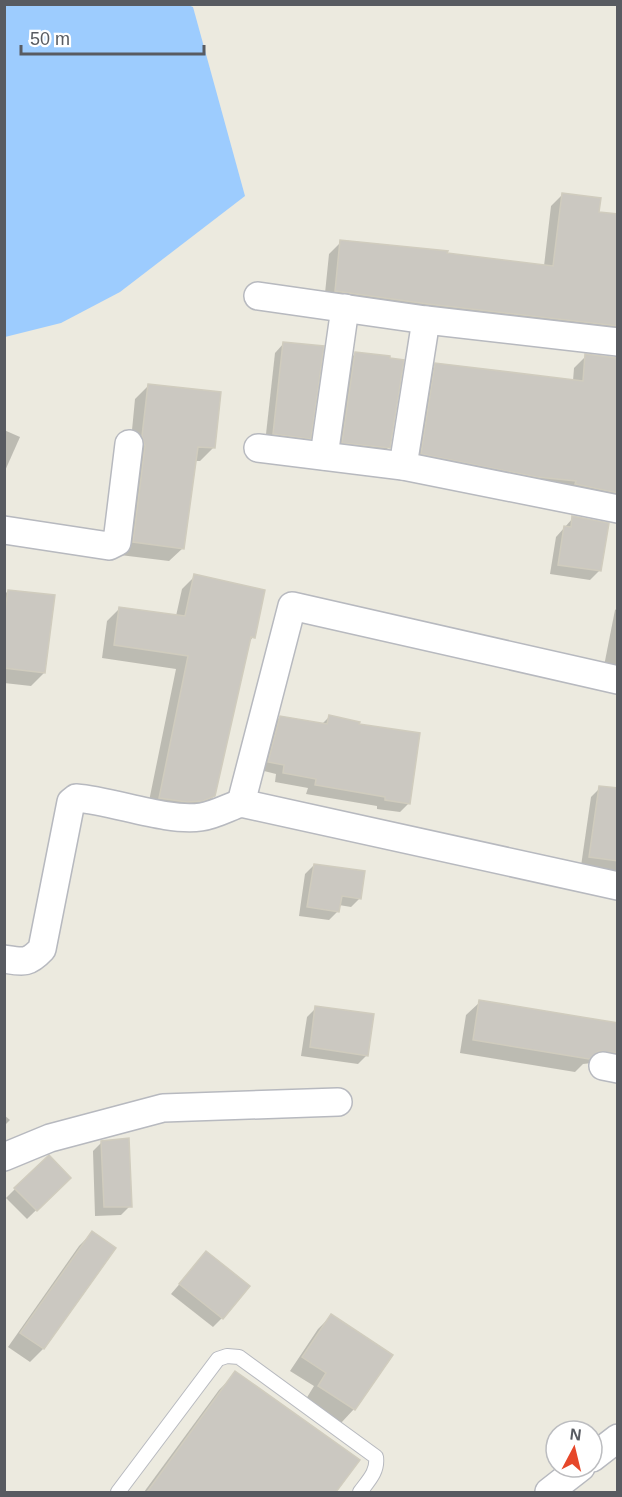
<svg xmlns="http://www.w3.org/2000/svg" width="622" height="1497" viewBox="0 0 622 1497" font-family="Arial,sans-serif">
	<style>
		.water { fill: #9dccfe }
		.shadow { fill: #0003 }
		.building { fill: #cbc8c1; stroke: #d0ccbe; stroke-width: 1.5 }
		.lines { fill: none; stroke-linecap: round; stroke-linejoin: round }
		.service-casing { stroke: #b7b9bf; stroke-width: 16 }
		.minor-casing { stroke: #b7b9bf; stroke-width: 30 }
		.service { stroke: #fff; stroke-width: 14 }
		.minor { stroke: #fff; stroke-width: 27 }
	</style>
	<rect width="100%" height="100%" fill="#eceadf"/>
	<polygon class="water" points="188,5 193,7 245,196 120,292 61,323 5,337 5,5"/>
	<g class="shadow">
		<polygon points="563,194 598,213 618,215 618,344 324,303 329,254 341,242 544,266 551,206"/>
		<polygon points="284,343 309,438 300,447 265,443 275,353"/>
		<polygon points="355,354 388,360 388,448 379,457 334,451 346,363"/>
		<polygon points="586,356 618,359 618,512 410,465 424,377 436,365 573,381 574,368"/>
		<polygon points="148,386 213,448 200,461 195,461 183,548 169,561 120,555 135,399"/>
		<polygon points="4,430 20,437 4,473"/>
		<polygon points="573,518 607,524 599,571 590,580 550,574 556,537"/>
		<polygon points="195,576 253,637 248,643 214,796 201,809 147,811 176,669 102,658 107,621 120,608 176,616 182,589"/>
		<polygon points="8,591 44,673 31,686 4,683 4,595"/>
		<polygon points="618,608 618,674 603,671 615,610"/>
		<polygon points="280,717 321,725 329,717 409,803 400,812 377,809 377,806 306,794 308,788 275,782 276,774 260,770 271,726"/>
		<polygon points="600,788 618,790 618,871 581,866 591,797"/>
		<polygon points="314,865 360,898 351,907 339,905 338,911 329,920 299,916 305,874"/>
		<polygon points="480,1002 618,1025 618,1074 592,1063 583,1064 575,1072 460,1053 466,1015"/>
		<polygon points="316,1008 367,1055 358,1064 301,1056 307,1017"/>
		<polygon points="4,1115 10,1120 4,1126"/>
		<polygon points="102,1142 130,1206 121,1215 95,1216 93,1151"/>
		<polygon points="69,1178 27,1219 6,1198 15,1189"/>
		<polygon points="92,1233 114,1249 43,1349 30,1362 8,1347 79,1246"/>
		<polygon points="206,1253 222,1318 213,1327 171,1294"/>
		<polygon points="331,1316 391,1355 354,1409 341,1423 306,1399 314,1386 290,1371 318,1329"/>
		<polygon points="236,1373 358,1460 334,1492 144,1492 219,1390"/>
	</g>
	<g class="building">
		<polygon points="562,193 601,198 599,212 618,214 618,326 428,304 335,291 340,240 448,251 447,253 553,266"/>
		<polygon points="283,342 324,346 311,439 273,434"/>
		<polygon points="355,352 390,356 390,358 404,360 390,448 342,443"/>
		<polygon points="585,354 618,358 618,493 575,484 576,481 537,477 421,454 435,363 583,381"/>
		<polygon points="148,384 221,392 215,448 198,447 184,549 133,542 145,446 142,436"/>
		<polygon points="572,516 609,523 601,571 558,565 564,526 571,527"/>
		<polygon points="194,574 265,590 255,638 251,637 215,796 203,801 187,802 159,798 188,656 114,645 119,607 185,616"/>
		<polygon points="8,590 55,595 45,673 4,668 4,618"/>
		<polygon points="329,715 360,722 359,724 420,733 410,804 385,800 385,797 315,785 316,779 283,773 284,765 268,762 280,716 327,724"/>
		<polygon points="599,786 618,788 618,861 589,857"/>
		<polygon points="314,864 365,871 361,899 342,896 339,912 307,907"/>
		<polygon points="479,1000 618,1023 618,1053 599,1051 589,1059 473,1040"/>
		<polygon points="315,1006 374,1014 368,1056 310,1047"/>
		<polygon points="129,1138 132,1207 104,1207 101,1141"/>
		<polygon points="49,1155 71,1178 37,1211 14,1188"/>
		<polygon points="92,1231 116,1248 44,1349 20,1333"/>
		<polygon points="206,1251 250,1286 223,1319 179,1284"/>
		<polygon points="331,1314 393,1355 355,1410 318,1386 326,1373 302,1357"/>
		<polygon points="235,1371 360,1460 336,1492 147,1492"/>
	</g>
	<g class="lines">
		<defs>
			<path id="service" d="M118,1492L218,1359L227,1356L239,1357L376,1457C378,1472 368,1481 360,1492"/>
			<g id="minor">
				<polyline points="258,296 426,320 618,342"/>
				<polyline points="258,448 403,466 618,509"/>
				<polyline points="324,456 345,308"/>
				<polyline points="403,466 426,320"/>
				<polyline points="4,530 109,546 117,542 129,444"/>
				<polyline points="241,803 292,606 618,680"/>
				<path d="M4,959C23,962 28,964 42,949L71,802L76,798C114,801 166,822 201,817C215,815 229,807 241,803L618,886"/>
				<polyline points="603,1066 618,1069"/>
				<polyline points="4,1157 50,1138 163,1108 338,1102"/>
				<polyline points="592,1458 618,1438"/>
				<polyline points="549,1492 581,1467"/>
			</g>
		</defs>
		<use href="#service" class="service-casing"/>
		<use href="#minor" class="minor-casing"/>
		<use href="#service" class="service"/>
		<use href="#minor" class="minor"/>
	</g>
	<rect width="622" height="1497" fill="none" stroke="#585b61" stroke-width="12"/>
	<g transform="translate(574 1449) rotate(7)"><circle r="28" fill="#ffffff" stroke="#bcbdc0" stroke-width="1.5"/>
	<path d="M0-4.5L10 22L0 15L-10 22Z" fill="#e6472a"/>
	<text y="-9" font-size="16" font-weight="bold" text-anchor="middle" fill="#585b61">N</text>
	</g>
	<path d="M21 45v9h183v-9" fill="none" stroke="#585b61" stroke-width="3"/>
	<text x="30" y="45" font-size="18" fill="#585b61" stroke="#ffffff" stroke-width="4.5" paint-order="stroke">50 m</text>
</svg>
